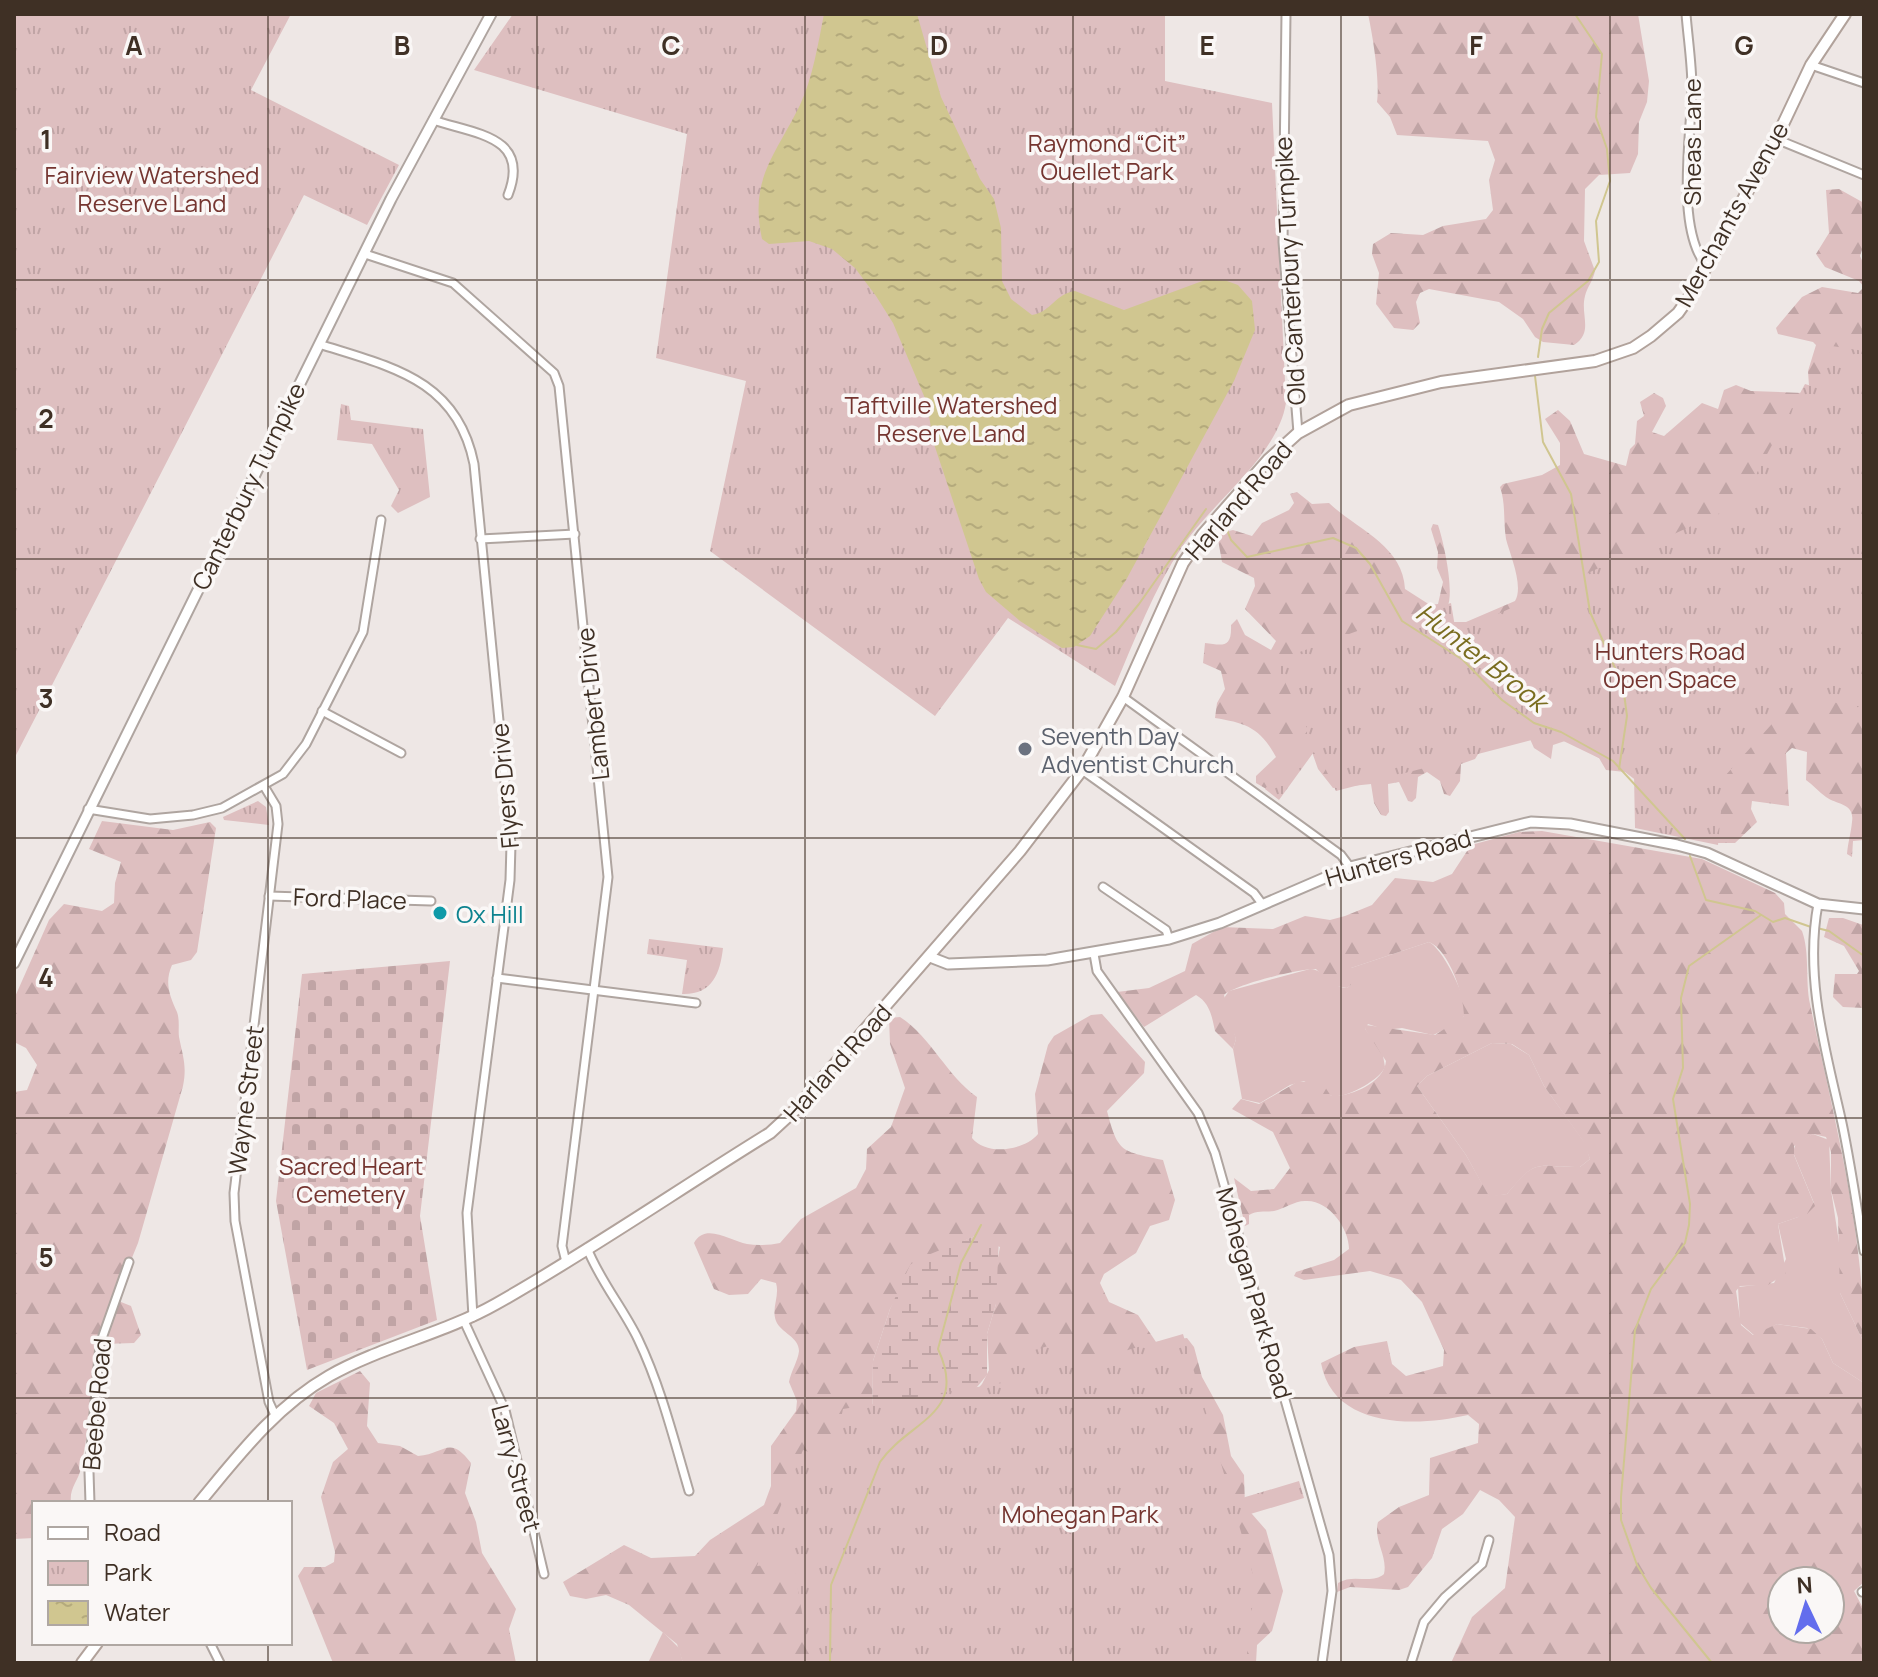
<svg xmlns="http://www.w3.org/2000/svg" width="1878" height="1677" viewBox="0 0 1878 1677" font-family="Manrope,sans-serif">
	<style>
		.grass { fill: #debfc0 }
		.forest { fill: url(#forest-firs); fill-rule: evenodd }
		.wetland { fill: url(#wetland-marsh) }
		.cemetery { fill: url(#cemetery-stones) }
		.park { fill: url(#park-tufts) }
		.water { fill: url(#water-ripples) }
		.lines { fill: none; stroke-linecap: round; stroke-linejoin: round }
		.stream { stroke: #d0c690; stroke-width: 2 }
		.minor-casing { stroke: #afa5a0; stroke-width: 11 }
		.tertiary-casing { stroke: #afa5a0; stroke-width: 13 }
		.secondary-casing { stroke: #b1a29b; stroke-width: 14 }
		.minor { stroke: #fff; stroke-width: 7 }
		.tertiary { stroke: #fff; stroke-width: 9 }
		.secondary { stroke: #fff; stroke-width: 10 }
		.grid { fill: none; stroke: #3f3025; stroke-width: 2; stroke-opacity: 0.55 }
		.worship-dot { fill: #6b7280; stroke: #faf7f6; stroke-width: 3 }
		.culture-dot { fill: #0f9aa8; stroke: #faf7f6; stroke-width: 3 }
		.labels { text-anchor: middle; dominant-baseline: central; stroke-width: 7; stroke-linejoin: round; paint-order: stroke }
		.park-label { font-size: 24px; fill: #753530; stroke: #faf7f6 }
		.street-label { font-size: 24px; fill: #3f3025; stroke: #faf7f6 }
		.worship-label { font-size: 24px; fill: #5b616d; stroke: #faf7f6; text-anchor: start }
		.culture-label { font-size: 24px; fill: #0d838f; stroke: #faf7f6; text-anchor: start }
		.water-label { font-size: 26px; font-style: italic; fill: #7a6d20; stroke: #faf7f6 }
		.grid-label { font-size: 26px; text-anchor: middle; font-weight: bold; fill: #3f3025; stroke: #faf7f6; stroke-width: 7; stroke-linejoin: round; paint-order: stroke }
	</style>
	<defs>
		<pattern id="forest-firs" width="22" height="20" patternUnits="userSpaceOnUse" patternTransform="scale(2)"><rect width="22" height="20" fill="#debfc0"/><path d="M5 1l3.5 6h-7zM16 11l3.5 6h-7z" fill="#c0a4a5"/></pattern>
		<pattern id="wetland-marsh" width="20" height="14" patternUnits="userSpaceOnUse" patternTransform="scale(2)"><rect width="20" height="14" fill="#debfc0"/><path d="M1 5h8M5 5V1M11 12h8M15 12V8" fill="none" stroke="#c0a4a5"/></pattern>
		<pattern id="cemetery-stones" width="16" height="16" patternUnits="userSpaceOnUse" patternTransform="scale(2)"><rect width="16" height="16" fill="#debfc0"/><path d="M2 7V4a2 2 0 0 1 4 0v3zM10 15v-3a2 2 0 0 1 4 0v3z" fill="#c0a4a5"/></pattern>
		<pattern id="park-tufts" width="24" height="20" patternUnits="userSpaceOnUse" patternTransform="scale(2)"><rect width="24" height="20" fill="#debfc0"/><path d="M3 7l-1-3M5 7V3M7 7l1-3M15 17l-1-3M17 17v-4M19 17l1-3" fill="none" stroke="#c0a4a5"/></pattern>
		<pattern id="water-ripples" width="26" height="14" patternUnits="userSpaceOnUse" patternTransform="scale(2)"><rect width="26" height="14" fill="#d0c690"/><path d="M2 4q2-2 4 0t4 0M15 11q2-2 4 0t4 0" fill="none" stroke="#b4aa7c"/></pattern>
	</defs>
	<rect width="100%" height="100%" fill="#eee7e5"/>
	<g class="grass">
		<path d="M1429,942C1442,948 1468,998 1465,1014C1463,1021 1440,1032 1433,1035L1402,1028L1386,1030L1368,1024L1365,1029L1382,1050L1385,1067C1380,1080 1345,1099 1332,1096C1323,1094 1313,1086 1304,1081L1290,1085L1260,1103L1242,1099L1233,1049L1236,1039L1222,1001L1229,991L1310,969C1326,970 1329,987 1347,988L1351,985V968Z"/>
		<path d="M1492,1043L1511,1044L1529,1055L1544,1086L1585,1143L1590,1159L1580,1167C1535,1167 1538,1157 1507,1194L1489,1197L1466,1155L1417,1086L1427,1076Z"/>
		<polygon points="1813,1134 1829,1140 1831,1190 1840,1249 1840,1293 1864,1343 1864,1383 1833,1363 1822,1339 1807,1328 1777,1324 1755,1336 1740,1323 1738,1287 1774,1283 1786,1259 1778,1224 1798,1217 1814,1203 1793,1152 1796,1143"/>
		<polygon points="663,1632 679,1648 683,1663 648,1663"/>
	</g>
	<g class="forest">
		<path d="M1368,14H1638L1649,81L1647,102L1639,122L1638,154L1630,173L1599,175L1585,189L1584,241L1595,271C1593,281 1587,287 1585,296C1580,315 1594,332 1574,345L1543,342L1535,337L1523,319L1499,302L1429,289L1420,293L1416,302L1420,323L1413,330L1394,328L1376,304L1379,273L1372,254L1373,244L1391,233L1423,235L1443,226L1486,219L1493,210L1489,180L1495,160L1488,141L1397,135L1390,117L1377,102C1380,81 1373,37 1368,14Z"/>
		<path d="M1839,189L1864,203V244L1860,256L1864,265V840L1853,841L1852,857L1847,854C1848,842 1851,833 1852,822C1855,803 1837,805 1826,797C1819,792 1813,785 1806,780L1807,752L1792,748L1786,753L1789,806L1752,801L1751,809L1757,822L1735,843H1718L1625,772L1606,770L1599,758L1568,740L1553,745L1551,759L1534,748L1530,739L1480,751L1475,759L1461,764L1460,781L1450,796L1444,794L1440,781L1427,772L1418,777L1416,798L1412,802L1408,801L1399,782L1388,784L1389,812L1386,816L1381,815L1374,803L1371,784L1333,788L1318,769L1312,752L1268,790L1256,783V776L1276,757C1260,727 1245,723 1215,718L1217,703L1225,689L1221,671L1203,663L1205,643C1222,645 1232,649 1231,625L1237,619L1245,635L1271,650L1276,641L1245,609L1255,586L1254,578L1222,562L1217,534L1233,530L1252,536L1262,523L1289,510L1294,503L1290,494L1297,492L1312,504L1329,503C1356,529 1403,545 1405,589L1430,605L1438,604L1443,582L1437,568L1438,552L1431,529L1433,524L1438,525C1444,543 1455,593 1447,608L1451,622H1466L1515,601C1524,586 1510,555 1506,539C1503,521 1506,504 1500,487L1503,484L1542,475L1560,465V443L1545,419L1558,410L1570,421L1584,454L1626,466L1630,449L1635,444L1637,421L1644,416L1640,402L1654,393L1663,398L1666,406L1652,432L1664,436L1702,403L1718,409L1724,390L1736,385L1751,391L1803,393L1809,386L1808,371L1816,345L1813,342L1778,334L1776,328L1802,297L1822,287L1858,293L1864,287L1859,281L1825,267L1816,254L1829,233L1826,190Z"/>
		<path d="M102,821L173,830L210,822L216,828L197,952L191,960L172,965C164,983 170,996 177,1012C180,1020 178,1030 179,1037C183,1057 187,1066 183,1086L138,1243L118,1292L121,1302L131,1306L141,1335L134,1343L104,1344L96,1350C95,1390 88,1430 81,1468C78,1482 69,1488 71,1503H34V1538L14,1539V1092L27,1090L37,1065L26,1048L14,1042V999L49,920L64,904L102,911L114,903L115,883L121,862L89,849Z"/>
		<path d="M1542,831L1702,859L1775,893L1784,903L1785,914L1802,931C1810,953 1805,981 1810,1004C1833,1115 1864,1229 1864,1343L1840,1293L1838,1218L1831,1190V1152L1826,1137L1813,1134L1794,1146V1155L1815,1206L1807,1214L1778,1224L1786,1273L1768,1285L1740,1286L1736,1291L1741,1325L1753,1335L1777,1324L1811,1329L1822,1339L1833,1363L1864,1383V1582L1854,1591L1864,1610V1663H1451L1472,1617L1505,1588L1515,1517L1499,1500L1480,1490L1463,1514L1442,1529L1432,1558L1408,1587L1399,1590L1350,1587L1337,1592L1338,1583C1354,1573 1371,1585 1384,1574C1388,1556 1373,1540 1378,1522L1399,1507L1429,1495L1430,1458L1478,1443L1479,1424L1468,1415C1416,1427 1333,1429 1321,1363L1354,1347L1387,1341L1392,1364L1406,1376L1443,1366L1444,1350L1422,1302L1401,1280L1370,1271L1304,1280L1294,1276L1296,1272L1334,1260L1349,1249C1349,1228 1328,1199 1305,1201C1294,1201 1284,1209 1274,1211C1264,1212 1258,1210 1249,1215V1224L1245,1226L1234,1178L1251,1191L1274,1189L1290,1168L1273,1132L1232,1109L1241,1099L1259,1104L1297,1082L1321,1081L1331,1096C1350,1097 1384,1083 1386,1061L1365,1029L1366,1025L1435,1035L1464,1016C1464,995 1449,950 1429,942L1351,968V985L1347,988L1331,985L1316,969C1298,969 1237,984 1224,995L1236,1039L1233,1049L1215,1031C1212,1017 1210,1003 1196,995L1144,1027L1117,992L1149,988L1185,971L1192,944L1222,927L1273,929L1305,916L1330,920L1345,916L1372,905L1395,878L1433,882L1452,874L1471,845L1519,832ZM1492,1043L1512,1044L1529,1055L1544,1086L1583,1141L1590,1159L1580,1167C1535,1167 1537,1157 1507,1194L1489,1196L1466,1155L1417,1086L1427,1076ZM1782,1581H1830V1629H1782Z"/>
		<polygon points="1829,918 1843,918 1863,925 1864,1008 1843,1007 1833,997 1835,974 1857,974 1859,971 1844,946 1824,937"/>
		<path d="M1102,1014L1145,1062L1144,1073L1107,1111C1118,1153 1121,1151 1163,1160L1175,1200L1169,1220L1150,1226L1136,1253L1104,1274L1100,1283L1109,1302L1138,1315L1156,1342L1187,1338L1194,1347L1202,1377L1223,1415L1231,1456L1244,1475L1245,1506L1266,1530L1283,1591L1272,1631L1257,1645L1256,1663H876L957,1411L982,1384L989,1370L987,1334L996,1304L995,1273L1000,1247L975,1236L950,1247L898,1295L890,1309L873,1361L872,1432L823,1663H683L677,1644L629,1605L606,1595L586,1599L570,1596L563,1582L624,1545L651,1558L695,1556L710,1540L764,1505L771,1486V1446L796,1411L797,1401L789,1382C791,1371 798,1361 799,1351C799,1337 781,1333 776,1321C771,1308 780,1296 776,1283L761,1279L748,1294L729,1295L714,1289L694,1243C705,1222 731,1241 747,1244C758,1246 770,1245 780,1243L801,1219L856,1188L866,1169L867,1149L891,1127L905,1088L890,1044L889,1018L900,1017C932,1038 946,1075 977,1097L972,1138C986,1156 1024,1151 1038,1134L1035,1094L1048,1045L1054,1036L1091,1015Z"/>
		<path d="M360,1371L370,1383L367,1426L378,1443L400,1446L418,1456C445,1454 449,1434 471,1463L465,1493L476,1522L482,1553L516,1609L509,1629L516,1663H333L298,1576L304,1567H325L334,1562L335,1552L321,1497L333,1462L348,1449L334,1423L309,1406L316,1393Z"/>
	</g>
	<polygon class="wetland" points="994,1234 999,1237 996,1304 987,1334 987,1375 957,1411 823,1663 872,1432 873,1361 890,1309 910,1265 918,1259 975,1236"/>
	<polygon class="cemetery" points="450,961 420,1216 437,1320 307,1370 276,1201 302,974"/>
	<g class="park">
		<polygon points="14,14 291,14 251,90 399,165 367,225 304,195 14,759"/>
		<path d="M513,14H1165V81L1272,103L1286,403C1277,457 1213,501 1182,547C1154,589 1135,639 1115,686L1008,618L935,716L710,551L746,381L656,358L687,134L474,70Z"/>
		<polygon points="1832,346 1864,351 1864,703 1856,708 1800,693 1724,777 1718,845 1635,828 1634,775 1551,735 1336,791 1316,749 1279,800 1265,789 1308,730 1275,661 1371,626 1451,603 1456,633 1740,504 1805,384 1815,387"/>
		<polygon points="341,404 349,406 351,420 423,429 430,497 398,513 391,506 399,490 372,444 337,440"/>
		<polygon points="258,801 266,807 269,825 224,820 223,817"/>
		<path d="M649,939L723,948C720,974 712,995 682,994L687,960L647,954Z"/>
		<polygon points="1183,1334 1232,1501 1299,1481 1304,1498 1237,1518 1255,1582 1246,1663 811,1663 793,1562 757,1566 803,1450 832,1460 843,1409 1008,1382 1014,1356 1075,1338 1083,1363"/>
	</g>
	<path class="water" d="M824,14H917L941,97L980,179L994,199L1001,228L1002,281L1011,299L1032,315C1051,312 1055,294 1075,291L1124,310L1205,280L1227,281L1238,285L1252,301L1255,330L1234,381L1126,580L1090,636L1074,647L1062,648L1020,621L986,592L979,579L933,441L927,403L893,323L876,296L855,268L832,249L809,241L769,244L762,239C749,179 775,156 800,105C813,77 818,44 824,14Z"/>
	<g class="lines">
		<g class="stream">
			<polyline points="1538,357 1542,329 1549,313 1588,281 1599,262 1596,221 1610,181 1607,149 1596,117 1602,54 1575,14"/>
			<polyline points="1535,376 1543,442 1571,494 1590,612 1623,686 1627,716 1619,769"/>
			<polyline points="1225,525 1231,540 1247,557 1333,538 1356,548 1370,564 1402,621 1463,660 1502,700 1534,723 1561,732 1613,761 1685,839"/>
			<polyline points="1077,645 1096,649 1116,632 1139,604 1206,509"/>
			<polyline points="1690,856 1706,900 1755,911 1773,922 1785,918 1811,927"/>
			<polyline points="1817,928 1829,931 1864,956"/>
			<path d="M830,1663L831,1585L880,1462C909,1420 969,1415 938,1349L961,1263L981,1225"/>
			<polyline points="1712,1663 1651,1588 1637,1565 1621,1520 1621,1497 1635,1330 1651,1289 1685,1243 1689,1225 1690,1204 1673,1099 1683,1068 1681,998 1689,966 1761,915"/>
		</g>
		<defs>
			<g id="minor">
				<polyline points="1286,14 1283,242 1298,433"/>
				<path d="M1686,14C1688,39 1692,64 1692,89C1691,137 1675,229 1707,267"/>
				<polyline points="1811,65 1864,83"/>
				<path d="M433,120C475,134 531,136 508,195"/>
				<polyline points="1776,139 1864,175"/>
				<polyline points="365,254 453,283 554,373 559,386 608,877 562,1246 566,1262"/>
				<path d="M319,344C391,367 457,379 474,464L511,844L510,880L467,1213L473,1317"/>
				<polyline points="480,539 575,534"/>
				<polyline points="1123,697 1341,855 1350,867"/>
				<polyline points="322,711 401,753"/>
				<polyline points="1082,770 1254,893 1263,905"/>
				<polyline points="264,786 276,806 278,824 234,1193 235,1221 269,1402 275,1415"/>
				<polyline points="88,809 150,819 193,815 222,808 283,774 306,744 363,632 381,520"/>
				<polyline points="1103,887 1166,930 1169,939"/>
				<polyline points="269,896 431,901"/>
				<path d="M1818,904C1804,978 1826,1051 1842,1123C1851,1166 1857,1208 1864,1251"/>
				<polyline points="1094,954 1097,971 1198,1113 1215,1153 1329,1555 1332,1591 1322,1663"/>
				<polyline points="497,978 696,1003"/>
				<path d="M587,1248C600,1281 623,1308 638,1339C661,1387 674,1440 689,1491"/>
				<polyline points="464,1321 505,1410 544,1574"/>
				<polyline points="90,1503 89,1472 100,1344 129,1262"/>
				<polyline points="1862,1592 1864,1591"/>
				<polyline points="210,1643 220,1663"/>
				<polyline points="1411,1663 1424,1622 1445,1597 1482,1564 1489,1540"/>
			</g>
			<g id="tertiary">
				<polyline points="930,957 948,964 1047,960 1169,939 1220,923 1350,867 1531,822 1570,824 1677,845 1707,853 1818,904 1864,909"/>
				<polyline points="14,963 391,199 491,14"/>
			</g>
			<g id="secondary">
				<path d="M199,1503C238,1456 275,1407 329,1376C382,1346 443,1334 496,1304C590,1251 679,1189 770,1133L795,1110L1020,851L1082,770L1123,697L1183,563L1203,534L1268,460L1298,433L1349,405L1441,382L1595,361L1633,348L1651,336L1678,313L1692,293L1776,139L1811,65L1845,14"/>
				<polyline points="82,1663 97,1643"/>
			</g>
		</defs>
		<use href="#minor" class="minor-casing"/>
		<use href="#tertiary" class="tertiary-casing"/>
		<use href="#secondary" class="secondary-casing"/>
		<use href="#minor" class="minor"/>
		<use href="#tertiary" class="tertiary"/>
		<use href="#secondary" class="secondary"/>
	</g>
	<path class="grid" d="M268,14V1503M537,14V1663M805,14V1663M1073,14V1663M1341,14V1663M1610,14V1663M14,280H1864M14,559H1864M14,838H1864M14,1118H1864M14,1398H1864M268,1643V1663"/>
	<circle class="worship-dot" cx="1025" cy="749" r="8"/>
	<circle class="culture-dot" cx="440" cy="913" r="8"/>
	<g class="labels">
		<g class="park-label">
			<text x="1107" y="142">Raymond “Cit”<tspan x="1107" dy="28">Ouellet Park</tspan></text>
			<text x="152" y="174">Fairview Watershed<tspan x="152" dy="28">Reserve Land</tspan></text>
			<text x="951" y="404">Taftville Watershed<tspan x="951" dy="28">Reserve Land</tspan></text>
			<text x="1670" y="650">Hunters Road<tspan x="1670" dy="28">Open Space</tspan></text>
			<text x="351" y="1165">Sacred Heart<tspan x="351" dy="28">Cemetery</tspan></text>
			<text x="1080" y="1513">Mohegan Park</text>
		</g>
		<g class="street-label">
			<text transform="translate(1691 142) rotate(-90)">Sheas Lane</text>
			<text transform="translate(1731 214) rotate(-61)">Merchants Avenue</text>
			<text transform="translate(1289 271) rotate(-93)">Old Canterbury Turnpike</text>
			<text transform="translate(248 486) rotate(-64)">Canterbury Turnpike</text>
			<text transform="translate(1238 500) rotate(-49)">Harland Road</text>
			<text transform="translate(592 704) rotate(-96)">Lambert Drive</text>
			<text transform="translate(504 786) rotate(-95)">Flyers Drive</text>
			<text transform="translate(1398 857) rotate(-16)">Hunters Road</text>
			<text transform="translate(350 898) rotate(2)">Ford Place</text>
			<text transform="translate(837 1062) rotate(-48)">Harland Road</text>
			<text transform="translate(245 1100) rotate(-83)">Wayne Street</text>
			<text transform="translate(1255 1293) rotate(74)">Mohegan Park Road</text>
			<text transform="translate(96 1404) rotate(-85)">Beebe Road</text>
			<text transform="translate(517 1468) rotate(75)">Larry Street</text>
		</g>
		<g class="worship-label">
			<text x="1041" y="735">Seventh Day<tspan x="1041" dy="28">Adventist Church</tspan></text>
		</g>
		<g class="culture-label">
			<text x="456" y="913">Ox Hill</text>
		</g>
		<g class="water-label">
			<text transform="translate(1482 657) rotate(38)">Hunter Brook</text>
		</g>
	</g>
	<g class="grid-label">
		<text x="134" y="55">A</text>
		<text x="402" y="55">B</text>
		<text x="671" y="55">C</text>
		<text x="939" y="55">D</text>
		<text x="1207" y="55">E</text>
		<text x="1476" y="55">F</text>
		<text x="1744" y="55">G</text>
		<text x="46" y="149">1</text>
		<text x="46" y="428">2</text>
		<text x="46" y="708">3</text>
		<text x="46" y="987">4</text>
		<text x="46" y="1267">5</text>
	</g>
	<rect width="1878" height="1677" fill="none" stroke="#3f3025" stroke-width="32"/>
	<rect x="32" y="1501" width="260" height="144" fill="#faf7f6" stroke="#afa7a2" stroke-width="2"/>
	<rect x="48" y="1527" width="40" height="12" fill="#ffffff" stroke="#afa7a2" stroke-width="2"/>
	<text x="104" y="1541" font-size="24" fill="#3f3025">Road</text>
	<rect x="48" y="1561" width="40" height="24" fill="url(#park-tufts)" stroke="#afa7a2" stroke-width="2"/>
	<text x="104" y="1581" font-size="24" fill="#3f3025">Park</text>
	<rect x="48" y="1601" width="40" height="24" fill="url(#water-ripples)" stroke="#afa7a2" stroke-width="2"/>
	<text x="104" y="1621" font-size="24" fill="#3f3025">Water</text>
	<g transform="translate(1806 1605) rotate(356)"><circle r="38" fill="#faf7f6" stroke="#afa7a2" stroke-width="2"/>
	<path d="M0-6L14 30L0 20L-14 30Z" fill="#636ded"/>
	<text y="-12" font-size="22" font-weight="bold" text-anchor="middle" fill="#3f3025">N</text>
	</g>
</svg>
